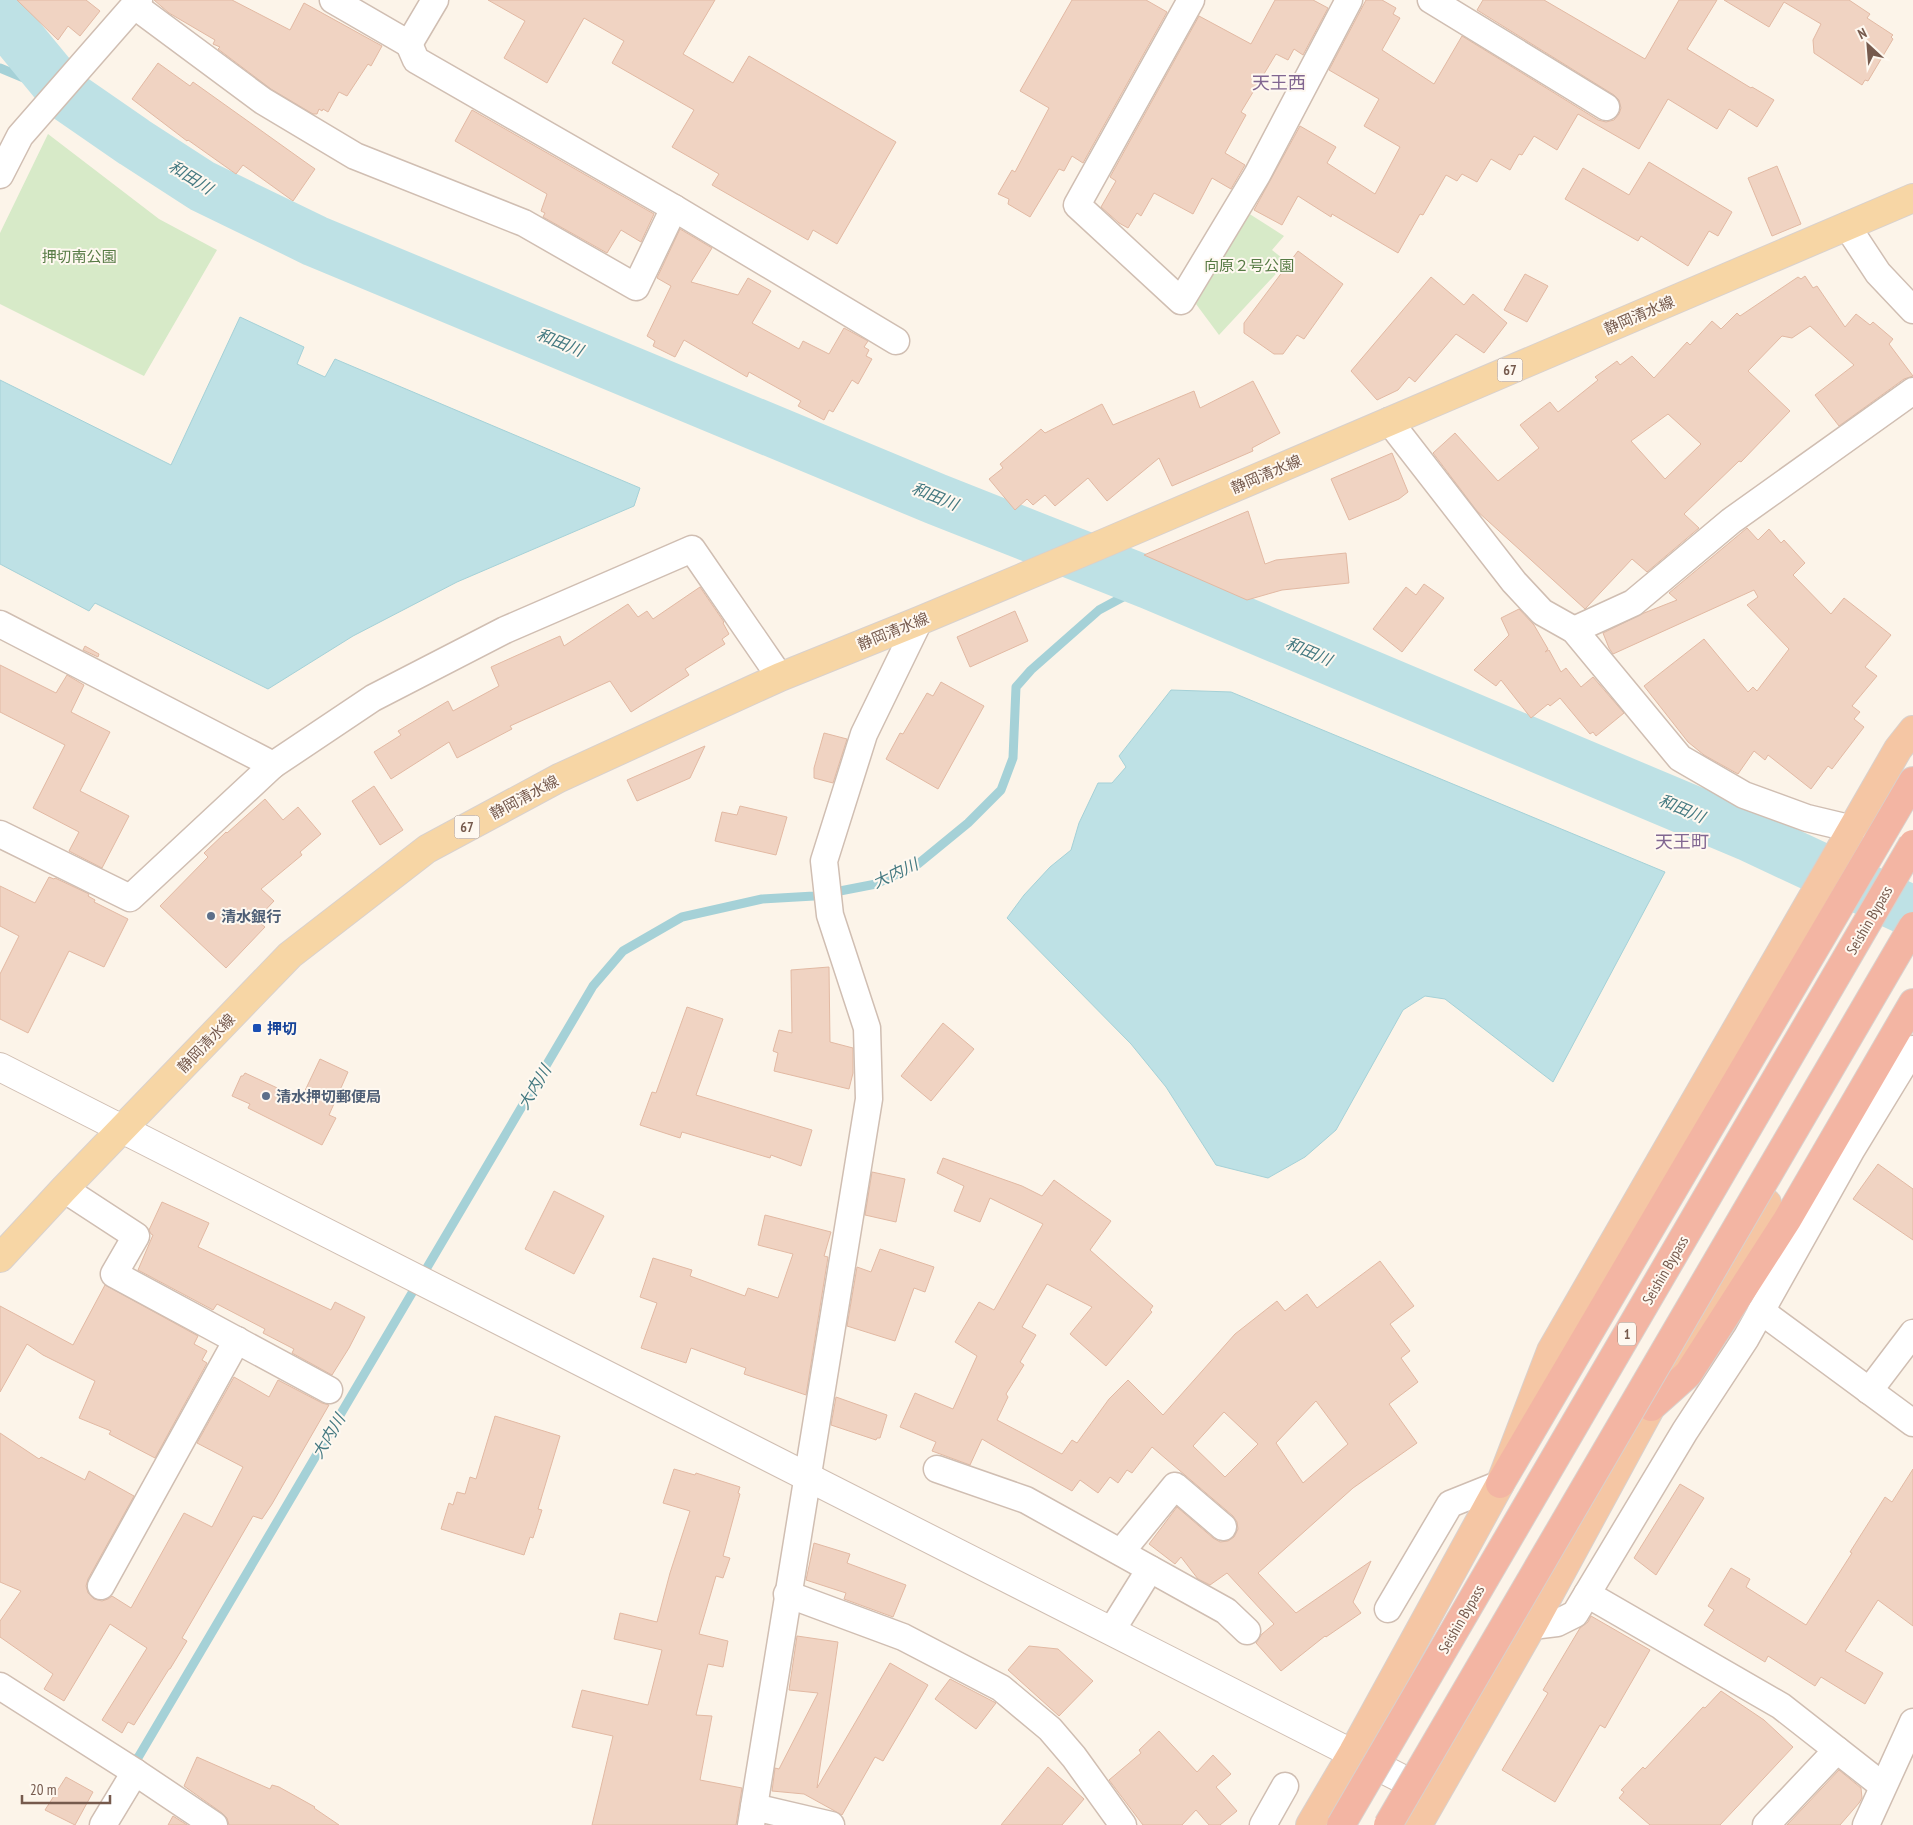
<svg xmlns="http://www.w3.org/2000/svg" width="1913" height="1825" viewBox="0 0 1913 1825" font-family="'PT Sans Narrow','Noto Sans JP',sans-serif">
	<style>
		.green { fill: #d7eac8 }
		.water { fill: #bee1e5; stroke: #a5d1d7 }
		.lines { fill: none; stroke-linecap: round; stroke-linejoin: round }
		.stream { stroke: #a5d1d7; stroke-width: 9 }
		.river { stroke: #bee1e5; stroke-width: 52 }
		.building { fill: #f0d3c2; stroke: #e2b9a3; fill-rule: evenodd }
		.minor-casing { stroke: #d0beb2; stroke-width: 29 }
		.tertiary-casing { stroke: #d0beb2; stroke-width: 30 }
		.primary-casing { stroke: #d9d1cd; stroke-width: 30 }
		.trunk-casing { stroke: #d9d1cd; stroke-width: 30 }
		.motorway-casing { stroke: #d9d1cd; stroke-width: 30 }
		.minor { stroke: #fff; stroke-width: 26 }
		.tertiary { stroke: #fff; stroke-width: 28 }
		.primary { stroke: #f7d6a5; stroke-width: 28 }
		.trunk { stroke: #f5c6a4; stroke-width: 28 }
		.motorway { stroke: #f3b5a3; stroke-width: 28 }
		.motorway-bridge-casing { stroke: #d9d1cd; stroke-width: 30; stroke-linecap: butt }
		.motorway-bridge { stroke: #f3b5a3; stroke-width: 28 }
		.service-dot { fill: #5c6f8a; stroke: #fef8f0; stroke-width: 2 }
		.transit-dot { fill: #1a4fb4; stroke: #fef8f0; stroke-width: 2 }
		.labels { text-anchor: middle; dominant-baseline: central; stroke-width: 4; stroke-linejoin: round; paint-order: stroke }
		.shield { fill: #fef8f0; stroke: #9f897e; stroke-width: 1 }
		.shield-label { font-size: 14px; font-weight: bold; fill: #765a4d }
		.park-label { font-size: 15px; fill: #577b45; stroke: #fef8f0 }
		.street-label { font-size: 15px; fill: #765a4d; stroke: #fef8f0 }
		.service-label { font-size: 15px; font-weight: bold; fill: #4e5e75; stroke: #fef8f0; text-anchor: start }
		.transit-label { font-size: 15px; font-weight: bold; fill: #164399; stroke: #fef8f0; text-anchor: start }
		.water-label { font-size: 16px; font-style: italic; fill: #447981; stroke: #fef8f0 }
		.quarter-label { font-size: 18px; fill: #816691; stroke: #fef8f0 }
	</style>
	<rect width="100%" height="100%" fill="#fcf4e9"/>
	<g class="green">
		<polygon points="48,134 159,219 217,250 144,376 0,304 0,233"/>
		<polygon points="1248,213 1284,236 1272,250 1287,262 1219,335 1196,304"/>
	</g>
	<g class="water">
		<polygon points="240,317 304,347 297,364 325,377 335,359 640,488 634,506 457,582 353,636 268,689 95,603 89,611 0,564 0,380 171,465"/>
		<polygon points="1171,690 1231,692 1665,872 1553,1082 1445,999 1425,996 1403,1010 1336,1130 1305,1157 1268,1178 1216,1165 1166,1087 1131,1044 1007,918 1024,895 1050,867 1071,850 1079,823 1098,783 1112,783 1126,767 1119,756"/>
	</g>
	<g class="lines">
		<g class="stream">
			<polyline points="0,68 55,91"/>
			<polyline points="129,1767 139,1756 593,986 623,951 682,917 762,899 814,896 876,884 918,864 968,823 1001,790 1013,758 1016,687 1031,670 1099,610 1149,583"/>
		</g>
		<polyline class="river" points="0,15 66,95 134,142 202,186 315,241 936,499 1149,583 1748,835 1913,912"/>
	</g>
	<g class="building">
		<polygon points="17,0 86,0 100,11 80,36 68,26 58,40"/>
		<polygon points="154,0 232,0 290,30 304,3 382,46 371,66 368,64 347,96 339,92 328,112 323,109 322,111 319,109 317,114 313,114 271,89 218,49 220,47 213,44 215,40 169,13"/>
		<polygon points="488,0 715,0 683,54 733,83 749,56 896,142 837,244 813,230 808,240 712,185 719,174 672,147 694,110 612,63 624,41 584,18 547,83 504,58 525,21"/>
		<polygon points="1072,0 1146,0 1167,12 1083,163 1072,156 1064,171 1059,169 1030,217 1008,204 1009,199 998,194 1012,170 1015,172 1049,108 1020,91"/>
		<polygon points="1275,0 1313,0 1328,8 1303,55 1294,49 1288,60 1276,54 1241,112 1246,115 1225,153 1245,165 1231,189 1212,178 1193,214 1154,193 1141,216 1137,213 1128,228 1119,223 1101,207 1116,181 1110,177 1199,16 1251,44"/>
		<polygon points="1366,0 1382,0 1396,8 1393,14 1400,18 1382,50 1434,84 1462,36 1598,120 1606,122 1614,120 1619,114 1621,108 1619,100 1614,95 1477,10 1483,0 1544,0 1645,59 1679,0 1717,0 1687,49 1751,88 1752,87 1774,100 1757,127 1729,109 1717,129 1668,99 1639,149 1578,114 1557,150 1534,136 1522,155 1519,154 1510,170 1491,159 1477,182 1462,174 1457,181 1446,175 1423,215 1420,214 1398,253 1332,214 1331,217 1298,196 1282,225 1254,210 1300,126 1336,147 1327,163 1375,194 1400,147 1364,126 1379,99 1329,70"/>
		<polygon points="1724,0 1849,0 1870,14 1867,18 1893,35 1891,37 1893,39 1868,81 1865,80 1862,85 1814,53 1813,40 1821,24 1784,2 1769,27"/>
		<polygon points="158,63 190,86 193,82 315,169 293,201 243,165 236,174 188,140 187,141 132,99"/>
		<polygon points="472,110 654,214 641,242 621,230 607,253 543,217 545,213 541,211 547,194 455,141"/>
		<polygon points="1649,162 1732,212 1718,236 1709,231 1688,266 1641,236 1638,241 1565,199 1583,168 1629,195"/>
		<polygon points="1777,166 1801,224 1772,236 1748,178"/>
		<polygon points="680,229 712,248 691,282 738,295 748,278 771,291 752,323 799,349 803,341 829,354 844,328 868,341 864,347 869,350 866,356 872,359 858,384 852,380 833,412 829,410 824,420 798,406 801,401 749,372 747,377 684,340 675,357 653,346 655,341 647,336 671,286 657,278"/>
		<polygon points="1298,251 1343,284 1304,339 1297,335 1283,354 1274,354 1244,333 1244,323"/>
		<polygon points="1525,274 1548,286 1527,322 1504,310"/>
		<path d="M1805,276L1813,288L1817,286L1845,327L1856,314L1870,325L1873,322L1893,339L1889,344L1913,376L1904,379L1839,426L1815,395L1854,365L1810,326L1792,338L1782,336L1748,371L1790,411L1741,462L1739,461L1684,514L1699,528L1647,572L1632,559L1586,608L1585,609L1477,511L1433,453L1455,433L1498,481L1539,448L1520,425L1550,402L1558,412L1598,380L1595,377L1617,361L1620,365L1632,356L1654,378L1687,342L1690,345L1712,321L1721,329L1737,313L1740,316L1798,277L1801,279ZM1668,414L1701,444L1665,479L1631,441Z"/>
		<polygon points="1431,277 1464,305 1473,294 1507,323 1484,353 1456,334 1415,382 1409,377 1398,390 1377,400 1351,371"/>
		<polygon points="1253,381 1280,433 1252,448 1253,451 1172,486 1159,458 1107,501 1088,478 1055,506 1045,495 1033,505 1027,499 1015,510 989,479 1003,468 1000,464 1041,429 1045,433 1102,404 1113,425 1194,391 1200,408"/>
		<polygon points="1392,453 1408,492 1399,499 1349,520 1331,479"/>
		<polygon points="1248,511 1265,564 1276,560 1346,553 1349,583 1282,590 1247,600 1144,555"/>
		<polygon points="1747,528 1758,540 1769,529 1781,543 1784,540 1805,563 1793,575 1831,614 1844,598 1891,635 1865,667 1877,676 1852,706 1860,712 1854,719 1864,727 1832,769 1828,766 1811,789 1768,755 1765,760 1754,751 1738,774 1704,755 1688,742 1644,686 1704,639 1748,692 1753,687 1757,691 1789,649 1747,605 1758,597 1754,590 1613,654 1609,648 1603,633 1644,613 1677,600 1669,593"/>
		<polygon points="1424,584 1444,598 1402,652 1373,629 1406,587 1416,595"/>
		<polygon points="700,587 724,622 723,623 729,634 722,639 725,644 685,669 689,675 631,712 610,681 510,726 512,729 457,758 449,742 391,779 374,752 401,735 398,731 448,701 453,711 499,686 491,667 560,636 564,646 628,604 638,617 647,611 653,619"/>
		<polygon points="1519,609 1534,625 1548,649 1545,652 1549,650 1561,672 1566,668 1581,687 1593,677 1624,713 1596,736 1593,732 1590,734 1560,698 1550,706 1548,704 1531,718 1501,680 1496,686 1474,670 1509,635 1501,618"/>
		<polygon points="1015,611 1028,641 970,667 957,637"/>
		<polygon points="85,646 99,654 98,657 83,650"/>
		<polygon points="0,665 56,693 67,675 84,685 71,712 110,732 80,791 129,816 102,868 69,851 79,832 33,808 65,745 0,712"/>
		<polygon points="941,682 984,706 938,789 886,759 900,733 903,734 927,693 933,696"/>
		<polygon points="824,733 847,739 833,783 814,778 814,768"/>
		<polygon points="705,746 690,778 637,801 627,780"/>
		<polygon points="374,786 403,830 380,845 352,801"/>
		<polygon points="265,799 283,820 298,807 321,834 300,852 302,855 261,889 274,901 256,920 265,927 226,968 160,906 208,857 204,853 226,832 227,833"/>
		<polygon points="740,806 787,817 776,855 715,841 722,812 737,815"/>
		<polygon points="49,877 54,879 55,878 89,894 88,896 95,900 94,902 128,919 104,967 69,951 28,1033 0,1019 0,974 19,936 0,926 0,886 35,903"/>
		<polygon points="829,967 830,1042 853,1048 853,1073 849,1089 774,1071 778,1053 773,1051 779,1030 792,1033 791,970"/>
		<polygon points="687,1007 723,1019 696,1095 812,1130 801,1166 771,1155 770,1158 682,1132 680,1138 640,1125 652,1092 656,1093"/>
		<polygon points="943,1023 974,1049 931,1101 901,1076"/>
		<polygon points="320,1059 348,1072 329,1115 336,1118 322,1145 248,1108 250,1104 232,1096 241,1076 243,1076 245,1073 301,1099"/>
		<path d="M943,1158L1022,1186L1042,1196L1054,1180L1111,1221L1090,1250L1153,1306L1150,1310L1152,1312L1106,1366L1070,1334L1092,1307L1047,1284L1022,1327L1036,1335L1020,1362L1024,1365L1006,1394L1008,1397L997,1420L1062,1454L1072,1440L1077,1443L1109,1399L1128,1380L1163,1415L1235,1334L1277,1301L1285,1311L1307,1294L1317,1308L1380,1261L1414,1306L1390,1324L1410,1351L1401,1358L1418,1382L1389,1404L1417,1443L1353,1488L1258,1573L1296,1613L1371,1561L1353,1602L1361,1613L1326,1637L1325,1636L1281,1671L1256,1643L1262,1634L1274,1624L1227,1573L1210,1585L1198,1579L1181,1557L1175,1564L1149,1544L1177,1507L1213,1538L1220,1542L1228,1541L1234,1537L1238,1529L1237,1522L1233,1516L1152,1447L1132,1473L1127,1470L1118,1483L1110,1477L1098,1493L1080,1480L1072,1491L982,1439L970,1465L932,1451L936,1442L900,1427L915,1393L953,1409L977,1356L955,1342L979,1302L994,1310L1043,1224L990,1198L980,1222L954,1211L964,1186L937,1173ZM1316,1401L1348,1444L1303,1483L1276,1443ZM1224,1412L1258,1444L1225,1477L1193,1446Z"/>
		<polygon points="1878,1164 1913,1189 1913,1240 1853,1199"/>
		<polygon points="872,1172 905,1179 896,1222 865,1215"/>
		<polygon points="554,1191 604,1216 574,1274 525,1249"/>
		<polygon points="162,1202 209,1223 198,1247 331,1310 335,1302 365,1317 349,1348 332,1375 292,1353 294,1349 263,1333 265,1329 217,1304 213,1310 138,1270 153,1235 151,1234 149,1230"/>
		<polygon points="765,1215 831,1232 824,1256 828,1257 806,1395 744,1374 746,1368 691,1348 686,1363 641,1348 657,1303 640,1297 653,1258 692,1270 690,1276 745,1296 748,1288 778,1298 793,1254 758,1245"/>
		<polygon points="880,1249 934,1267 925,1292 914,1288 895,1341 847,1326 857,1267 871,1272"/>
		<polygon points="105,1285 198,1336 194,1344 207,1351 202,1360 207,1363 155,1458 109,1434 111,1431 79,1418 95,1381 43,1355 27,1344 0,1392 0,1306 73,1345"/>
		<polygon points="234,1377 269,1397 278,1380 322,1403 329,1405 272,1504 262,1519 253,1516 182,1638 187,1641 170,1669 169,1669 134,1725 128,1722 122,1733 102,1720 147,1648 110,1624 64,1701 44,1689 53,1674 0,1637 0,1621 21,1591 0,1582 0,1433 39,1459 41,1457 85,1480 89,1471 134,1496 88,1579 86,1586 88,1593 94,1599 102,1601 108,1599 112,1596 131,1608 184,1513 212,1527 243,1467 197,1443"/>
		<polygon points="836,1397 887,1415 880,1438 877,1438 876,1440 831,1425"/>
		<polygon points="495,1416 560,1436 538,1509 542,1510 533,1538 530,1537 524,1555 441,1529 449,1503 453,1505 457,1492 465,1494 470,1477 476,1479"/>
		<polygon points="674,1469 695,1475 696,1473 740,1487 738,1493 740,1494 723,1556 730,1558 723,1578 716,1576 699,1634 728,1641 723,1667 708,1664 696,1715 712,1716 700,1780 742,1788 736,1825 592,1825 613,1736 572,1727 582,1690 648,1705 662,1650 614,1639 620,1613 657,1622 670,1573 690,1511 663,1503"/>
		<polygon points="1913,1469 1913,1626 1878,1600 1845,1651 1883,1673 1865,1704 1821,1677 1815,1686 1768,1656 1765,1662 1704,1625 1714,1610 1708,1606 1731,1568 1750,1579 1746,1587 1806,1625 1852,1553 1850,1552 1885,1497 1892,1502"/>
		<polygon points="1680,1484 1704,1498 1656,1575 1634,1558"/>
		<polygon points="814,1543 850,1554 847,1563 906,1585 893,1617 844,1599 846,1593 806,1580"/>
		<polygon points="1591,1616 1650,1650 1605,1728 1600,1725 1555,1802 1502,1770 1548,1693 1543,1690 1580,1628 1588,1622"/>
		<polygon points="797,1636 838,1642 817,1788 890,1663 928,1685 883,1761 875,1757 842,1815 804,1794 772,1791 775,1768 779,1769 818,1693 789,1690"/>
		<polygon points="1029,1646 1058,1649 1093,1681 1059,1716 1008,1670"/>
		<polygon points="950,1679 996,1703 976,1729 935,1699"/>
		<polygon points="1721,1691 1764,1720 1793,1747 1720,1825 1650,1825 1619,1798 1624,1792 1621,1790 1643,1767 1645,1769 1703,1707 1705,1708"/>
		<polygon points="1159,1731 1197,1772 1213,1755 1231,1774 1216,1787 1237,1811 1220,1825 1209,1825 1196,1810 1182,1825 1143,1825 1109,1780 1141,1753 1139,1750"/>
		<polygon points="197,1757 270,1789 272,1785 279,1787 315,1807 314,1808 339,1825 229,1825 227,1818 222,1813 184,1786"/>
		<polygon points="1048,1767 1084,1799 1062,1825 1001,1825"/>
		<polygon points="1839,1770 1861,1788 1862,1798 1859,1803 1840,1825 1787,1825"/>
		<polygon points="66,1777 93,1792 75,1825 45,1810"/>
		<polygon points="173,1816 187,1825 168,1825"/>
	</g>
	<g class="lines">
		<defs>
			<g id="minor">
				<polyline points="333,0 409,44 435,0"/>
				<polyline points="1191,0 1077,205 1181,301 1257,175 1349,0"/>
				<polyline points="1431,0 1606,107"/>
				<polyline points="135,6 263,101 355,156 524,223 636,287 674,208"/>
				<polyline points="409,44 416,60 674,208 896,341"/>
				<polyline points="0,175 20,136 139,0"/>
				<polyline points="1847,226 1878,273 1913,310"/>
				<polyline points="1389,421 1514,582 1542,612 1574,630 1680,758 1744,795 1807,818 1853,829"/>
				<polyline points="0,624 273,765"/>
				<polyline points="1574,630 1633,603 1731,521 1913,391"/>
				<polyline points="0,834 130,898 273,765 373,698 505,630 692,549 780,677"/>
				<polyline points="64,1189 136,1236 114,1274 329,1390"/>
				<polyline points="1761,1311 1913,1423"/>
				<polyline points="1869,1391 1913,1333"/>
				<polyline points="937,1469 1026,1500 1226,1611 1247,1631"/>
				<polyline points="1121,1552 1175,1486 1223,1527"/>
				<polyline points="101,1586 237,1340"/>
				<polyline points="787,1594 903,1637 1001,1688 1050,1729 1074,1757 1123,1825"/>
				<polyline points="1587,1594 1781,1706 1883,1786"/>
				<polyline points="1388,1609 1450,1504 1500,1484"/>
				<polyline points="1532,1626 1557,1623 1575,1614 1685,1431 1746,1338 1852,1149 1913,1049"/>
				<polyline points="1112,1630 1150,1569"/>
				<polyline points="0,1686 135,1772 214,1825"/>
				<polyline points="754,1807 831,1825"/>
				<polyline points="103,1825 135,1772"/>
				<polyline points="751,1825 869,1099 867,1028 830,915 824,861 864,734 919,621"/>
				<polyline points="1263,1825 1285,1786"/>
				<polyline points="1766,1825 1837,1750"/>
				<polyline points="1866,1825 1913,1722"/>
			</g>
			<polyline id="tertiary" points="0,1067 1432,1794"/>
			<polyline id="primary" points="0,1258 64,1189 290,955 427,849 559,778 780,677 919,621 1107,542 1913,198"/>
			<g id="trunk">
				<polyline points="1310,1825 1353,1752 1500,1484 1551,1351 1898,749 1913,730"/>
				<polyline points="1418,1825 1532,1626 1651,1407 1767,1203"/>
			</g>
			<g id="motorway">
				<polyline points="1651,1407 1688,1374 1787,1220 1913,1003"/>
				<polyline points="1500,1484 1913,781"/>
			</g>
		</defs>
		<use href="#minor" class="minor-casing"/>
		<use href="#tertiary" class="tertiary-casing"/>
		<use href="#primary" class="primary-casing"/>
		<use href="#trunk" class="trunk-casing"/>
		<use href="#motorway" class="motorway-casing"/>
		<use href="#minor" class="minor"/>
		<use href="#tertiary" class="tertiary"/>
		<use href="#primary" class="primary"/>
		<use href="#trunk" class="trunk"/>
		<use href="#motorway" class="motorway"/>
		<defs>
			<g id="motorway-bridge">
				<polyline points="1341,1825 1913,844"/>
				<polyline points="1388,1825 1913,926"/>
			</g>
		</defs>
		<use href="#motorway-bridge" class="motorway-bridge-casing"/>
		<use href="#motorway-bridge" class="motorway-bridge"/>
	</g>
	<g class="service-dot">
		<circle cx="211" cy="916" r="5"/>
		<circle cx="266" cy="1096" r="5"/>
	</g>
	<rect class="transit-dot" x="252" y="1023" width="10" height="10" rx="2.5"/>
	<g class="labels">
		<g class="shield">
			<rect x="1497.5" y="358.5" width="25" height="23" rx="4"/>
			<rect x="454.5" y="815.5" width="25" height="23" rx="4"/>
			<rect x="1618" y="1322.5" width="18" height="23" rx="4"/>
		</g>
		<g class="shield-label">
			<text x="1510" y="370">67</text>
			<text x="467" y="827">67</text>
			<text x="1627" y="1334">1</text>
		</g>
		<g class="park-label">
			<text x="79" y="256">押切南公園</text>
			<text x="1249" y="265">向原２号公園</text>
		</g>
		<g class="street-label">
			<text transform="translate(1639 315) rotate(-23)">静岡清水線</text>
			<text transform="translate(1266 474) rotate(-23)">静岡清水線</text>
			<text transform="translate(893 631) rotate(-22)">静岡清水線</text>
			<text transform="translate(524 797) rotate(-28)">静岡清水線</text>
			<text transform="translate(1869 920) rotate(-60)">Seishin Bypass</text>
			<text transform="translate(206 1043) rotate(-46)">静岡清水線</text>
			<text transform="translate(1665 1270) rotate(-60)">Seishin Bypass</text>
			<text transform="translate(1461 1619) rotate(-60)">Seishin Bypass</text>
		</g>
		<g class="service-label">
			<text x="221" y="916">清水銀行</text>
			<text x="276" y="1096">清水押切郵便局</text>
		</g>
		<g class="transit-label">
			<text x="267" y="1028">押切</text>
		</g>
		<g class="water-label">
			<text transform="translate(191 177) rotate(32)">和田川</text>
			<text transform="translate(560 342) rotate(22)">和田川</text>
			<text transform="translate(935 496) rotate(22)">和田川</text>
			<text transform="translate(1309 651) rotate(23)">和田川</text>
			<text transform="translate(1682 808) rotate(23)">和田川</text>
			<text transform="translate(895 873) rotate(-25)">大内川</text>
			<text transform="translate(534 1087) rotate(-59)">大内川</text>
			<text transform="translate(328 1436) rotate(-59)">大内川</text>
		</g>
		<g class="quarter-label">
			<text x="1279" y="82">天王西</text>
			<text x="1682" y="841">天王町</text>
		</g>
	</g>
	<g transform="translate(1868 45) rotate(334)" stroke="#fef8f0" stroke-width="4" paint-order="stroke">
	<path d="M0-4L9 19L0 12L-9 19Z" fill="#765a4d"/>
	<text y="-8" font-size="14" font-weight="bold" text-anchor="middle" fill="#765a4d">N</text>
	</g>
	<path d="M22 1795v8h88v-8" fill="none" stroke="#765a4d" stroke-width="2.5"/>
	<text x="30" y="1795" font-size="15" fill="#765a4d" stroke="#fef8f0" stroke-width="4" paint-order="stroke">20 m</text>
</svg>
